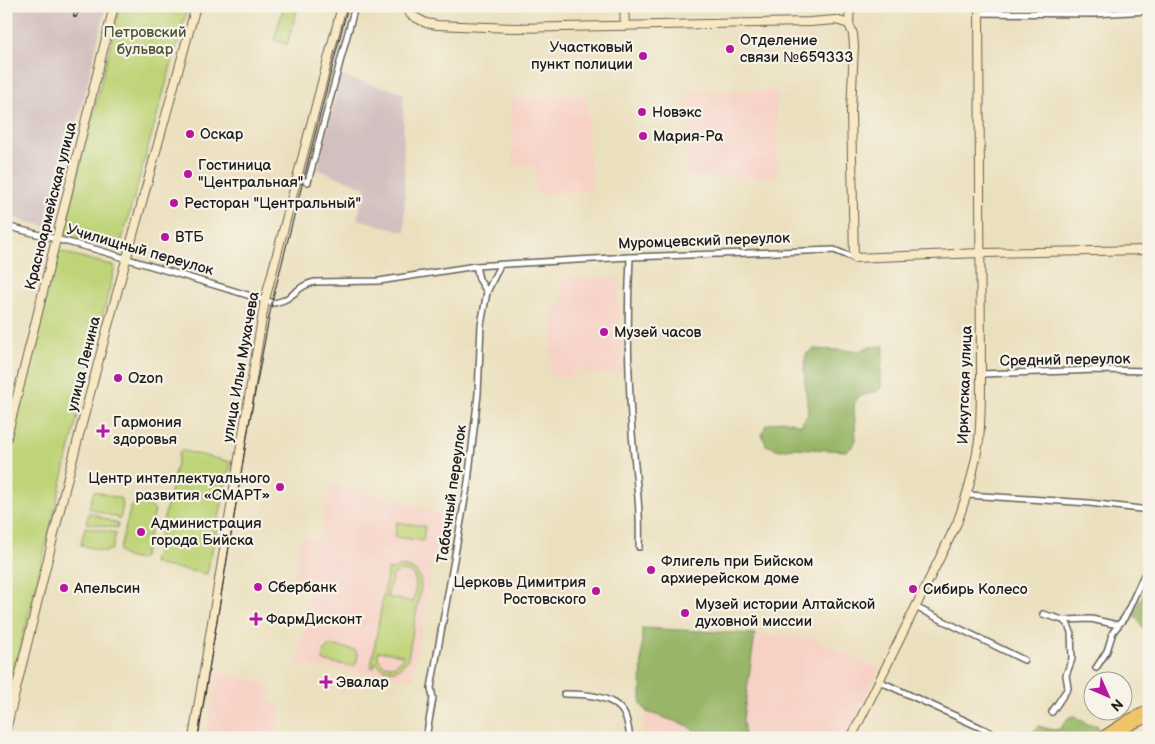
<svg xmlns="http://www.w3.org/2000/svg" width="1155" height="744" viewBox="0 0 1155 744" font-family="'Balsamiq Sans',sans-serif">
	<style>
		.built { fill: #f7d1c6 }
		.industrial { fill: #d2bfbf }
		.green { fill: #bfd478; stroke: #6e784a; fill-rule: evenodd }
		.forest { fill: #97b668; stroke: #5a6942 }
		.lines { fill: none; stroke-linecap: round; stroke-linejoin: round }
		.street-casing { stroke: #646155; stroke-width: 8 }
		.secondary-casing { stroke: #646155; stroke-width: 10 }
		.primary-casing { stroke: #646155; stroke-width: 10 }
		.street { stroke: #fff; stroke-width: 5 }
		.secondary { stroke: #f8e8c3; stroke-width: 8 }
		.primary { stroke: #eec569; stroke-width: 8 }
		.tram { stroke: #1c1c1c; stroke-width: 1 }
		.rail-casing { stroke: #1c1c1c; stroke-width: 4 }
		.rail { stroke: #f7f3e8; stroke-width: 2; stroke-dasharray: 5.5; stroke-linecap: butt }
		.poi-dot { fill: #b5179e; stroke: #f7f3e8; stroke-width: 2 }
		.labels { text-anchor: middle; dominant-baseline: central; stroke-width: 4.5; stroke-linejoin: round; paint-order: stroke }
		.park-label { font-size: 15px; fill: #4d5338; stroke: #f7f3e8 }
		.poi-label { font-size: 15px; fill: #1c1c1c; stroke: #f7f3e8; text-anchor: start }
		.street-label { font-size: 15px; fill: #1c1c1c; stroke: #f7f3e8 }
	</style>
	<rect width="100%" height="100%" fill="#f7f3e8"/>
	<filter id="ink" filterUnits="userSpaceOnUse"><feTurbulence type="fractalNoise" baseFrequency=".02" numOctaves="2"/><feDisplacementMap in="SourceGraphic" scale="10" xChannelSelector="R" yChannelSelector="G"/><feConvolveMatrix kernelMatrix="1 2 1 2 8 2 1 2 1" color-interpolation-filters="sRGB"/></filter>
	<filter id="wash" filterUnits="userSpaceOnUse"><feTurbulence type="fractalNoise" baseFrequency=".0096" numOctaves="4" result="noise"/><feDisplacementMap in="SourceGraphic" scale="20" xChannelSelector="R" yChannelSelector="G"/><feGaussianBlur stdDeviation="1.12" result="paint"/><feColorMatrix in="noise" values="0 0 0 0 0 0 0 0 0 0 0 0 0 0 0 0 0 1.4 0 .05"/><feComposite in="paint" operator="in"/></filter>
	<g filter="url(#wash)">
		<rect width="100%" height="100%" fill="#ebe0be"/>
		<g class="built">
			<rect x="685" y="91" width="92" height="86"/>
			<polygon points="587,94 591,191 536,194 535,165 513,166 510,98"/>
			<polygon points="619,277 622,372 585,374 584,369 572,369 572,377 550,377 554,304 562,304 562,278"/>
			<polygon points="330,484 401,501 442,515 412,679 297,664 311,588 293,584 301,538 320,541"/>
			<polygon points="755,634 812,638 879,669 846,738 745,738 743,719"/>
			<polygon points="217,670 270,686 268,702 281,707 276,738 206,738"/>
			<polygon points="647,712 689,726 699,738 645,738 644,722"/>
		</g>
		<g class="industrial">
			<polygon points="6,6 106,6 52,228 6,216"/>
			<polygon points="341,76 403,93 405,232 357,219 366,188 318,169"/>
		</g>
		<g class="green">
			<polygon points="120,6 188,6 119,250 63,235"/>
			<polygon points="284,6 298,6 287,45 274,40"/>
			<polygon points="58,251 115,266 6,706 6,461"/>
			<polygon points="180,450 231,462 207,574 153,564"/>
			<polygon points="94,491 121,499 123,505 120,519 89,508"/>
			<path d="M137,503L150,506L155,510L144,555L141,559C134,560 122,557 119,551L131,506Z"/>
			<polygon points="89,512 118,524 117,528 86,523"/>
			<polygon points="397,522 425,526 423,541 395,537"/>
			<polygon points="85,527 116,533 112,549 106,552 81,545"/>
			<path d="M399,567C413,566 421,572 421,587L408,658C401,673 386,674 375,662L374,668L371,667L388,569L392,570ZM400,571C421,570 416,588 413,602L387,597L393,575ZM378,651L403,655C399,672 375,668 378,651Z"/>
			<polygon points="330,645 355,650 358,655 356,664 354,666 326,662 323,660 324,651"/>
		</g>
		<g class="forest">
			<polygon points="884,346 881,368 881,388 878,391 857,397 854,405 856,440 853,446 846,451 794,448 780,450 766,445 762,434 766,425 783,420 801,425 808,414 804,370 806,354 814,349 860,351 868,347"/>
			<polygon points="1149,584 1149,636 1133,613"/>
			<polygon points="642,628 755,634 743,719 745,738 699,738 689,726 647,712 641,704"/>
			<polygon points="1074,716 1089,725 1097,725 1098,729 1086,738 1026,738 1039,726 1052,730 1060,729 1069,717"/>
		</g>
	</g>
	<g filter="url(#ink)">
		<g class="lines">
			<defs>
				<g id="street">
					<polyline points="979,13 1093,14 1149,11"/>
					<polyline points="297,179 308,182 355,6"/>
					<path d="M6,226L98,250L274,303C278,302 283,301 286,299C298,292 300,285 315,282L379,281L476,266L506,264L630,257L834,250L854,258"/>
					<path d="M630,257C627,316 628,375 632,433C635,472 641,508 639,547"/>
					<polyline points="476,266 479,279 487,292 500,265"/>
					<polyline points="981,374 1098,370 1149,371"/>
					<polyline points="968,495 1089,503 1149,510"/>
					<polyline points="915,607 1024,660"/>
					<polyline points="1043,614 1063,620 1068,625 1071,632 1072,659 1066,675 1068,688 1052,712"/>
					<polyline points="1063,620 1091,619 1118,625"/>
					<polyline points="1096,668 1107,651 1113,632 1125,617 1149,564"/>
					<polyline points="879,681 990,732"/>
					<path d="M564,694C585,694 618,695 626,718C628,724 629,731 630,738"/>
					<polyline points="426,738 433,698 431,688 468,482 478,394 481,325 487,292"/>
				</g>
				<g id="secondary">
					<polyline points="405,6 411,15 426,23 437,25 460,26 514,28 810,22 836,20 849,24"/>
					<polyline points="624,6 625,26"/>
					<polyline points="850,6 849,24 853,34 854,46 851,111 854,258 981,253 1149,250"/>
					<polyline points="6,441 114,6"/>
					<polyline points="6,730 68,477 106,333 196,6"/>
					<polyline points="193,738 265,300 342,6"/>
					<path d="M851,738L957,523C967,496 975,469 979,440C981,419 981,396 981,374L979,6"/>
				</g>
				<g id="primary">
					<polyline points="1099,738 1130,718 1149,709"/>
					<polyline points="1112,738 1134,724 1149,718"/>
				</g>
			</defs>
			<use href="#street" class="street-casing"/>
			<use href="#secondary" class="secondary-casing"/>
			<use href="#primary" class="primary-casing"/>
			<use href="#street" class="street"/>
			<use href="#secondary" class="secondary"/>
			<use href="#primary" class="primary"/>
			<polyline class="tram" points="198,738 248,430 272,302 348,6"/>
			<defs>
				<polyline id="rail" points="75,16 78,6"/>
			</defs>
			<use href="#rail" class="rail-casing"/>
			<use href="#rail" class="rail"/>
		</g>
	</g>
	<g class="poi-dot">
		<circle cx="730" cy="49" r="5"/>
		<circle cx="643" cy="56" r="5"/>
		<circle cx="642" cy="112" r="5"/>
		<circle cx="190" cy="134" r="5"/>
		<circle cx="643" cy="136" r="5"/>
		<circle cx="188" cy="174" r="5"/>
		<circle cx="174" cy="203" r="5"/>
		<circle cx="165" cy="237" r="5"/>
		<circle cx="604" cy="332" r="5"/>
		<circle cx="118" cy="378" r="5"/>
		<path d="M100.5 423.5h5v5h5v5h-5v5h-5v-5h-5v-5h5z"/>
		<circle cx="280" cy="487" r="5"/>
		<circle cx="141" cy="532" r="5"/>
		<circle cx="651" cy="570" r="5"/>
		<circle cx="258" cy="587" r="5"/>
		<circle cx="64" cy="588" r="5"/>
		<circle cx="913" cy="589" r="5"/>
		<circle cx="596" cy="591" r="5"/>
		<circle cx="685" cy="613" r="5"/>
		<path d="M253.5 611.5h5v5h5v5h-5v5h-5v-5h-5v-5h5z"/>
		<path d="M323.5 674.5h5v5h5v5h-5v5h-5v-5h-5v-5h5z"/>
	</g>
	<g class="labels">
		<g class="park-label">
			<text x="145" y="32">Петровский<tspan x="145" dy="17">бульвар</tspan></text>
		</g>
		<g class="poi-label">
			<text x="740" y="40">Отделение<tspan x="740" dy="17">связи №659333</tspan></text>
			<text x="633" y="47" text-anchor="end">Участковый<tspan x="633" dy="17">пункт полиции</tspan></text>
			<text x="652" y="112">Новэкс</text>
			<text x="200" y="134">Оскар</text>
			<text x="653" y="136">Мария-Ра</text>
			<text x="198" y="165">Гостиница<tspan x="198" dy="17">"Центральная"</tspan></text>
			<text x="184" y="203">Ресторан "Центральный"</text>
			<text x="175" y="237">ВТБ</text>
			<text x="614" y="332">Музей часов</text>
			<text x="128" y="378">Ozon</text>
			<text x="113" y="422">Гармония<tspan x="113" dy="17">здоровья</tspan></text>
			<text x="270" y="478" text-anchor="end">Центр интеллектуального<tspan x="270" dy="17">развития «СМАРТ»</tspan></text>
			<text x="151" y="523">Администрация<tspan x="151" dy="17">города Бийска</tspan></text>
			<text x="661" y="561">Флигель при Бийском<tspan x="661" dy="17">архиерейском доме</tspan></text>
			<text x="586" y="582" text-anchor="end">Церковь Димитрия<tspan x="586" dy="17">Ростовского</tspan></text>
			<text x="268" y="587">Сбербанк</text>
			<text x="74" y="588">Апельсин</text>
			<text x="923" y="589">Сибирь Колесо</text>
			<text x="695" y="604">Музей истории Алтайской<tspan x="695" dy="17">духовной миссии</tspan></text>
			<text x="266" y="619">ФармДисконт</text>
			<text x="336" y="682">Эвалар</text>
		</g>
		<g class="street-label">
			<text transform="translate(51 206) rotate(-76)">Красноармейская улица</text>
			<text transform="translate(704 241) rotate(-2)">Муромцевский переулок</text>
			<text transform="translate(140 250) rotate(16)">Училищный переулок</text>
			<text transform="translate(1065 360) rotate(-1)">Средний переулок</text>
			<text transform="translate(84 364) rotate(-76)">улица Ленина</text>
			<text transform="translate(241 367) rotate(-80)">улица Ильи Мухачева</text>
			<text transform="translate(965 385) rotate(-88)">Иркутская улица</text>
			<text transform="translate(452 494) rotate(-82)">Табачный переулок</text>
		</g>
	</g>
	<rect width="1155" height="744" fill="none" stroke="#f7f3e8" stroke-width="25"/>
	<g transform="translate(1108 696) rotate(135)"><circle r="24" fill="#f7f3e8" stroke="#9f9d96"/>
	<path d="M0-4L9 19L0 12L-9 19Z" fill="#b5179e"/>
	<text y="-8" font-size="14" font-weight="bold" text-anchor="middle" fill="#1c1c1c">N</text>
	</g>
</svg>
